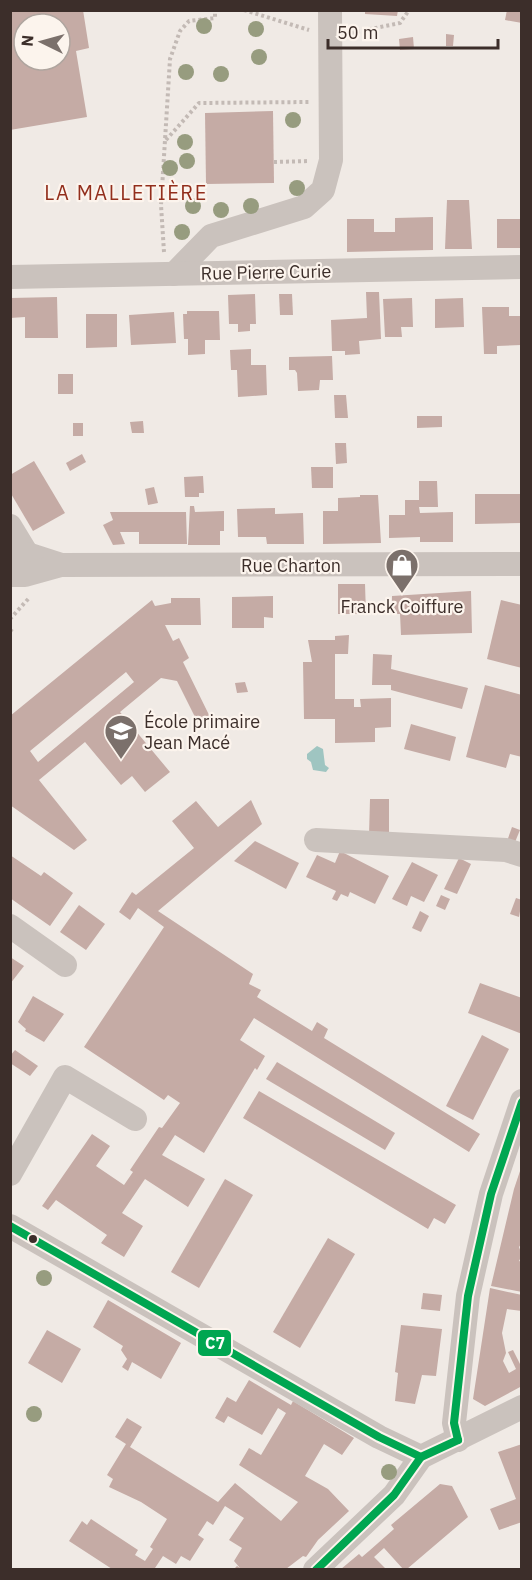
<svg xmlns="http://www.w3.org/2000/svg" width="532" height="1580" viewBox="0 0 532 1580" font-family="'IBM Plex Sans',sans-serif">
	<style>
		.water { fill: #9fc5c1 }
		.building { fill: #c5aba5; fill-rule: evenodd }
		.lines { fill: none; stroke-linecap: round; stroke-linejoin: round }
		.path { stroke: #c3bab5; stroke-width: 4; stroke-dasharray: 3 3; stroke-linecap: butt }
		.minor { stroke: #cac2bd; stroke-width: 24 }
		.bus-1-casing { stroke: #fcf4ed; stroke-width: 12 }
		.bus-1 { stroke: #00a651; stroke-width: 8 }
		.tree { fill: #979c7f }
		.bus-dot { fill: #3c2e2a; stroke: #fcf4ed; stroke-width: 2 }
		.labels { text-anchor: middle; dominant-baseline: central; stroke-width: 4.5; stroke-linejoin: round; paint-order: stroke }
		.street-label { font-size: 18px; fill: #3c2e2a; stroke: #fcf4ed }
		.poi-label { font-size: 18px; fill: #3c2e2a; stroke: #fcf4ed }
		.neighbourhood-label { font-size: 20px; letter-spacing: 1.5px; fill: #922e1c; stroke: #fcf4ed }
		.line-badge { stroke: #fcf4ed; stroke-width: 2 }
		.badge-label { font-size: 16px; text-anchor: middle; font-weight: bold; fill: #fff }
	</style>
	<rect width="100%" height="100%" fill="#f0eae5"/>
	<polygon class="water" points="317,746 323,749 325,765 329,768 326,772 313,770 311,762 307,759 307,754"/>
	<g class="building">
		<path d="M10,10H83L89,48L76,51L87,117L10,130ZM24,24H60V60H24Z"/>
		<polygon points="365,10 398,10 397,16 365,14"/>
		<polygon points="507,10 522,10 522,23 505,20"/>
		<polygon points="446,34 454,35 453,46 446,46"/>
		<polygon points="413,37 414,49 400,50 399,39"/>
		<polygon points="273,111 274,183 206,184 205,113"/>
		<polygon points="447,200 469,200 472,249 445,249"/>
		<polygon points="433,217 433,250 347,252 347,219 374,219 374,232 395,232 395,218"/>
		<rect x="497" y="219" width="25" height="29"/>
		<polygon points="366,292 379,292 381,339 359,341 360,354 345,355 345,351 332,351 331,320 367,318"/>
		<polygon points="255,294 256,324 250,324 250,331 238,332 238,324 229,324 228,295"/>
		<polygon points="279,294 292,294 293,315 280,315"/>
		<polygon points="57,297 58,338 25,338 25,317 10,318 10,298"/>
		<polygon points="412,298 413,327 401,327 402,337 385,337 383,299"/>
		<polygon points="463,298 464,327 435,328 435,299"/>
		<polygon points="482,307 509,307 509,316 520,316 521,345 497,346 497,354 484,354"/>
		<polygon points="187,311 219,311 220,340 205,340 205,354 188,355 188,339 184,339 183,314 187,314"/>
		<polygon points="174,312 176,343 131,345 129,315"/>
		<polygon points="86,314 117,314 117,347 86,348"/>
		<polygon points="251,349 251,365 266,365 267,395 238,397 237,370 231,370 230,350"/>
		<polygon points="332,356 333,380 320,380 319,390 298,391 297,373 295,370 289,370 289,357"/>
		<rect x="58" y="374" width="15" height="20"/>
		<polygon points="334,395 346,395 348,418 335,418"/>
		<polygon points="417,416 442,416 442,427 417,428"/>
		<polygon points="143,421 144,433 132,433 130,422"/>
		<rect x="73" y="423" width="10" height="13"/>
		<polygon points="335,443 346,443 347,463 336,464"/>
		<polygon points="82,454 86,462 70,471 66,463"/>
		<polygon points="34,461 65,513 33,531 10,492 10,475"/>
		<polygon points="311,467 333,467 333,488 312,488"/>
		<polygon points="203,476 204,493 199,493 199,497 185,497 184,477"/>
		<polygon points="419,481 437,481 438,507 419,507 420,513 453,512 453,542 420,542 420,537 389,538 389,515 405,515 405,500 419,500"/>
		<polygon points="154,487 158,503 148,505 145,489"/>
		<polygon points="475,494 522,494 522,523 475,524"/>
		<polygon points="360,495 378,495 381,543 323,544 323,511 338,511 338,498 360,497"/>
		<polygon points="190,506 194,506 195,512 224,511 224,531 220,531 220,545 188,545"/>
		<polygon points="275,508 275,514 303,513 304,544 267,544 266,537 238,537 237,509"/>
		<polygon points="110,512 186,512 187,544 139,544 139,532 120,532 125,544 113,545 103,525 113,520"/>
		<polygon points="338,584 365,584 366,614 338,614"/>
		<polygon points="471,591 472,633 401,635 400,614 392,614 392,596"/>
		<polygon points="273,596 273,618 264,617 264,628 232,628 232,597"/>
		<path d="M171,598H200L201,625H165L173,641L179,638L189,658L183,662L211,719L199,725L177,681L161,678L120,712L170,772L145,792L132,776L121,785L85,742L39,780L87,840L74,850L10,805V716L152,600L155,606L171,603ZM126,672L134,682L38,762L30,751Z"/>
		<polygon points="501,600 522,605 522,668 487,659"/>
		<polygon points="349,635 348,654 335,654 335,699 354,699 354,707 361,707 360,699 391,698 391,727 375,728 375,742 335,743 335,719 304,719 303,662 312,662 308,640 335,640 335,636"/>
		<polygon points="373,654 392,655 391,669 468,688 462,709 391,690 391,685 372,685"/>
		<polygon points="245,682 248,692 237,693 235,683"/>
		<polygon points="485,685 522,695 522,757 510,754 506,768 466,757"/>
		<polygon points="411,724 456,737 450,761 404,749"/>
		<polygon points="370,799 389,799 389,837 369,836"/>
		<polygon points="251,800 262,824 158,911 253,974 249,984 261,990 257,997 312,1031 317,1022 328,1029 324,1038 480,1134 469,1152 254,1018 240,1040 265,1056 257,1070 255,1068 204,1153 175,1135 162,1155 205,1179 188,1207 145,1179 122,1213 143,1226 124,1257 101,1243 107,1235 56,1200 48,1210 42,1206 92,1134 110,1146 96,1166 124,1185 133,1172 130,1170 159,1127 162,1128 180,1103 168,1095 164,1100 84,1047 164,927 138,908 130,920 119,912 132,892 136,895 194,848 172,821 196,801 218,827"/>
		<polygon points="512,827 520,830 513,847 506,844"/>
		<polygon points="255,841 299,863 286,889 234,861"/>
		<polygon points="340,851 389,876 375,904 350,892 348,897 341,894 337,901 332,899 336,891 306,877 317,855 335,863"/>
		<polygon points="10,855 41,876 44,872 73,893 50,926 10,898"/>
		<polygon points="459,858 471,864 457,894 444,889"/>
		<polygon points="412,862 438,875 424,902 411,896 407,906 392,899"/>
		<polygon points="441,895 450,899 445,910 436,906"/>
		<polygon points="516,898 522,900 519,917 510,914"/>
		<polygon points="79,905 105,924 86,950 60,932"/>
		<polygon points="420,911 429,916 421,932 412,928"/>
		<polygon points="10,957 24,966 10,984"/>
		<polygon points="480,983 522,998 522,1034 468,1013"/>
		<polygon points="33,996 64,1014 44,1042 25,1031 26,1029 18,1022"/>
		<polygon points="482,1035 509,1049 473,1120 446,1106"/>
		<polygon points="15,1050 38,1066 30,1076 10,1063 10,1056"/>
		<polygon points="277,1062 395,1133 385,1150 266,1079"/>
		<polygon points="259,1091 456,1205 445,1224 434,1218 428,1229 243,1118"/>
		<polygon points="521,1168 522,1243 519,1247 522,1255 519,1261 522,1262 522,1292 491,1286 514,1189"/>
		<polygon points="225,1179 253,1195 199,1288 171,1272"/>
		<polygon points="328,1238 355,1254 300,1348 273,1332"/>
		<polygon points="490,1288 522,1295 522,1311 507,1309 502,1333 506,1353 503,1361 509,1373 516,1369 508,1352 513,1350 522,1368 522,1386 485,1406 473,1399"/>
		<polygon points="423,1293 442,1295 440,1311 421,1309"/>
		<polygon points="108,1300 181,1343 161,1379 132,1362 128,1371 122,1367 127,1359 121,1350 123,1346 93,1327"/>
		<polygon points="401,1325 442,1329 436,1376 422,1375 415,1404 395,1401 398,1373 395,1372"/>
		<polygon points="47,1330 81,1349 62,1383 28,1363"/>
		<polygon points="249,1380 291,1405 293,1401 354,1438 342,1455 324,1444 305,1476 328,1489 349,1511 318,1540 306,1557 303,1556 286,1569 234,1569 237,1566 240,1568 234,1561 242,1548 229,1540 244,1518 225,1506 213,1525 207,1521 198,1535 204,1539 190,1561 181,1556 176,1564 163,1556 155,1568 157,1569 112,1569 69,1541 82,1521 87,1525 91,1519 138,1550 135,1555 145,1561 153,1549 150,1547 167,1519 141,1502 109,1487 113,1479 107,1475 126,1444 115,1437 127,1418 142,1427 130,1447 218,1502 235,1483 281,1521 298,1502 239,1465 249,1448 261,1455 286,1413 278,1408 262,1435 228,1416 224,1423 215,1418 227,1397 236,1402"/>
		<polygon points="522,1444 522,1522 499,1530 490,1509 516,1499 498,1452"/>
		<polygon points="440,1484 452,1486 468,1517 407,1569 403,1569 384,1548 374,1557 386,1569 341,1569 359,1554 362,1557 369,1551 394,1529 391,1525"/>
	</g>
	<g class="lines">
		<g class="path">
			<polyline points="244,10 309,30"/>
			<polyline points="351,33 400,23 409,10"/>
			<polyline points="166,140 199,103 310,102"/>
			<polyline points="274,162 309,161"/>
			<polyline points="164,252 161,205 170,59 180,31 189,21 215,18 215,10"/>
			<polyline points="10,619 30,597"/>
			<polyline points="10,630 13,632"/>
		</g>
		<g class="minor">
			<polyline points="174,274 211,236 304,207 323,190 331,160 330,10"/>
			<polyline points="10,277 522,267"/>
			<polyline points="10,526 27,554"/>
			<polyline points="10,554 27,554 61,565"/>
			<polyline points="10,575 25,575 61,565 522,564"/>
			<polyline points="316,840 506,850 522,855"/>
			<polyline points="10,926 65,965"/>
			<polyline points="10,1174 65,1077 135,1119"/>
			<polyline points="10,1226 379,1437 421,1457"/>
			<polyline points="458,1440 454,1423 468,1296 491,1194 522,1101"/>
			<polyline points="315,1570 394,1495 421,1457 522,1407"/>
		</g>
		<defs>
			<g id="bus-1">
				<polyline points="10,1226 379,1437 421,1457"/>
				<polyline points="458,1440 454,1423 468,1296 491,1194 522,1102"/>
				<polyline points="316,1570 394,1495 421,1457 458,1440"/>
			</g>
		</defs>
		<use href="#bus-1" class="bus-1-casing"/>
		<use href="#bus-1" class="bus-1"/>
	</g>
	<g class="tree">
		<circle cx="204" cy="26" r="8"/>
		<circle cx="256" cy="29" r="8"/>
		<circle cx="259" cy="57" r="8"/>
		<circle cx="186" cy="72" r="8"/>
		<circle cx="221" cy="74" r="8"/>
		<circle cx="293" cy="120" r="8"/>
		<circle cx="185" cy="142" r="8"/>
		<circle cx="187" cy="161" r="8"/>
		<circle cx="170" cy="168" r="8"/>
		<circle cx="297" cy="188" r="8"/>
		<circle cx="193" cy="206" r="8"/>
		<circle cx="251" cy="206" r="8"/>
		<circle cx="221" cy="210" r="8"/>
		<circle cx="182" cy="232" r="8"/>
		<circle cx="44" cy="1278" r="8"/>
		<circle cx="34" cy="1414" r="8"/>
		<circle cx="389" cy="1472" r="8"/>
	</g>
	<defs>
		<symbol id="shop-pin" viewBox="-11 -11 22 30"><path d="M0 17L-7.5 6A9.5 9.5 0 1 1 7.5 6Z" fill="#7b706b" stroke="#fcf4ed"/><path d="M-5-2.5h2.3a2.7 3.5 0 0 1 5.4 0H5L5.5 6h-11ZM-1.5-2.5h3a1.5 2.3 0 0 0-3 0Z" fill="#fff"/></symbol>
		<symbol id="school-pin" viewBox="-11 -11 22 30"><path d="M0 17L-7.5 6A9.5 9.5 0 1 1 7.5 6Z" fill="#7b706b" stroke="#fcf4ed"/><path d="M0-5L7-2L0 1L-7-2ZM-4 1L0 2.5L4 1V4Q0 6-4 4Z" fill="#fff"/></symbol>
	</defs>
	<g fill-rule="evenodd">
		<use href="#shop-pin" x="383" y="546" width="38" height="52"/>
		<use href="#school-pin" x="102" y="712" width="38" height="52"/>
	</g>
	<circle class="bus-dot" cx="33" cy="1239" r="5"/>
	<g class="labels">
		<g class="street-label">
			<text transform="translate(266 272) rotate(-1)">Rue Pierre Curie</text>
			<text x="291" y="565">Rue Charton</text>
		</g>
		<g class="poi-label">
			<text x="402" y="606">Franck Coiffure</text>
			<text x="144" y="721" text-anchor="start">École primaire<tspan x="144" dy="21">Jean Macé</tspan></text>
		</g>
		<g class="neighbourhood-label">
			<text x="126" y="192">LA MALLETIÈRE</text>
		</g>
	</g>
	<rect class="line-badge" x="197" y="1329" width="35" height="28" rx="6" fill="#00a651"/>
	<g class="badge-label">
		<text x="215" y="1349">C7</text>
	</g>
	<rect width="532" height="1580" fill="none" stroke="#3c2e2a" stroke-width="24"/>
	<g transform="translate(42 42) rotate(275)"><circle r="28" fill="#fcf4ed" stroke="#afa59f" stroke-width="1.5"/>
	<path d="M0-4.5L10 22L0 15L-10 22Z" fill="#7b706b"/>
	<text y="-9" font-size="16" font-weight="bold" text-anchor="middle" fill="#3c2e2a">N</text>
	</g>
	<path d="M328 39v9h170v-9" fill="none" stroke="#3c2e2a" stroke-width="3"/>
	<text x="337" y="39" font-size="18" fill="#3c2e2a" stroke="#fcf4ed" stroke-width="4.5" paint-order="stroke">50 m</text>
</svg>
